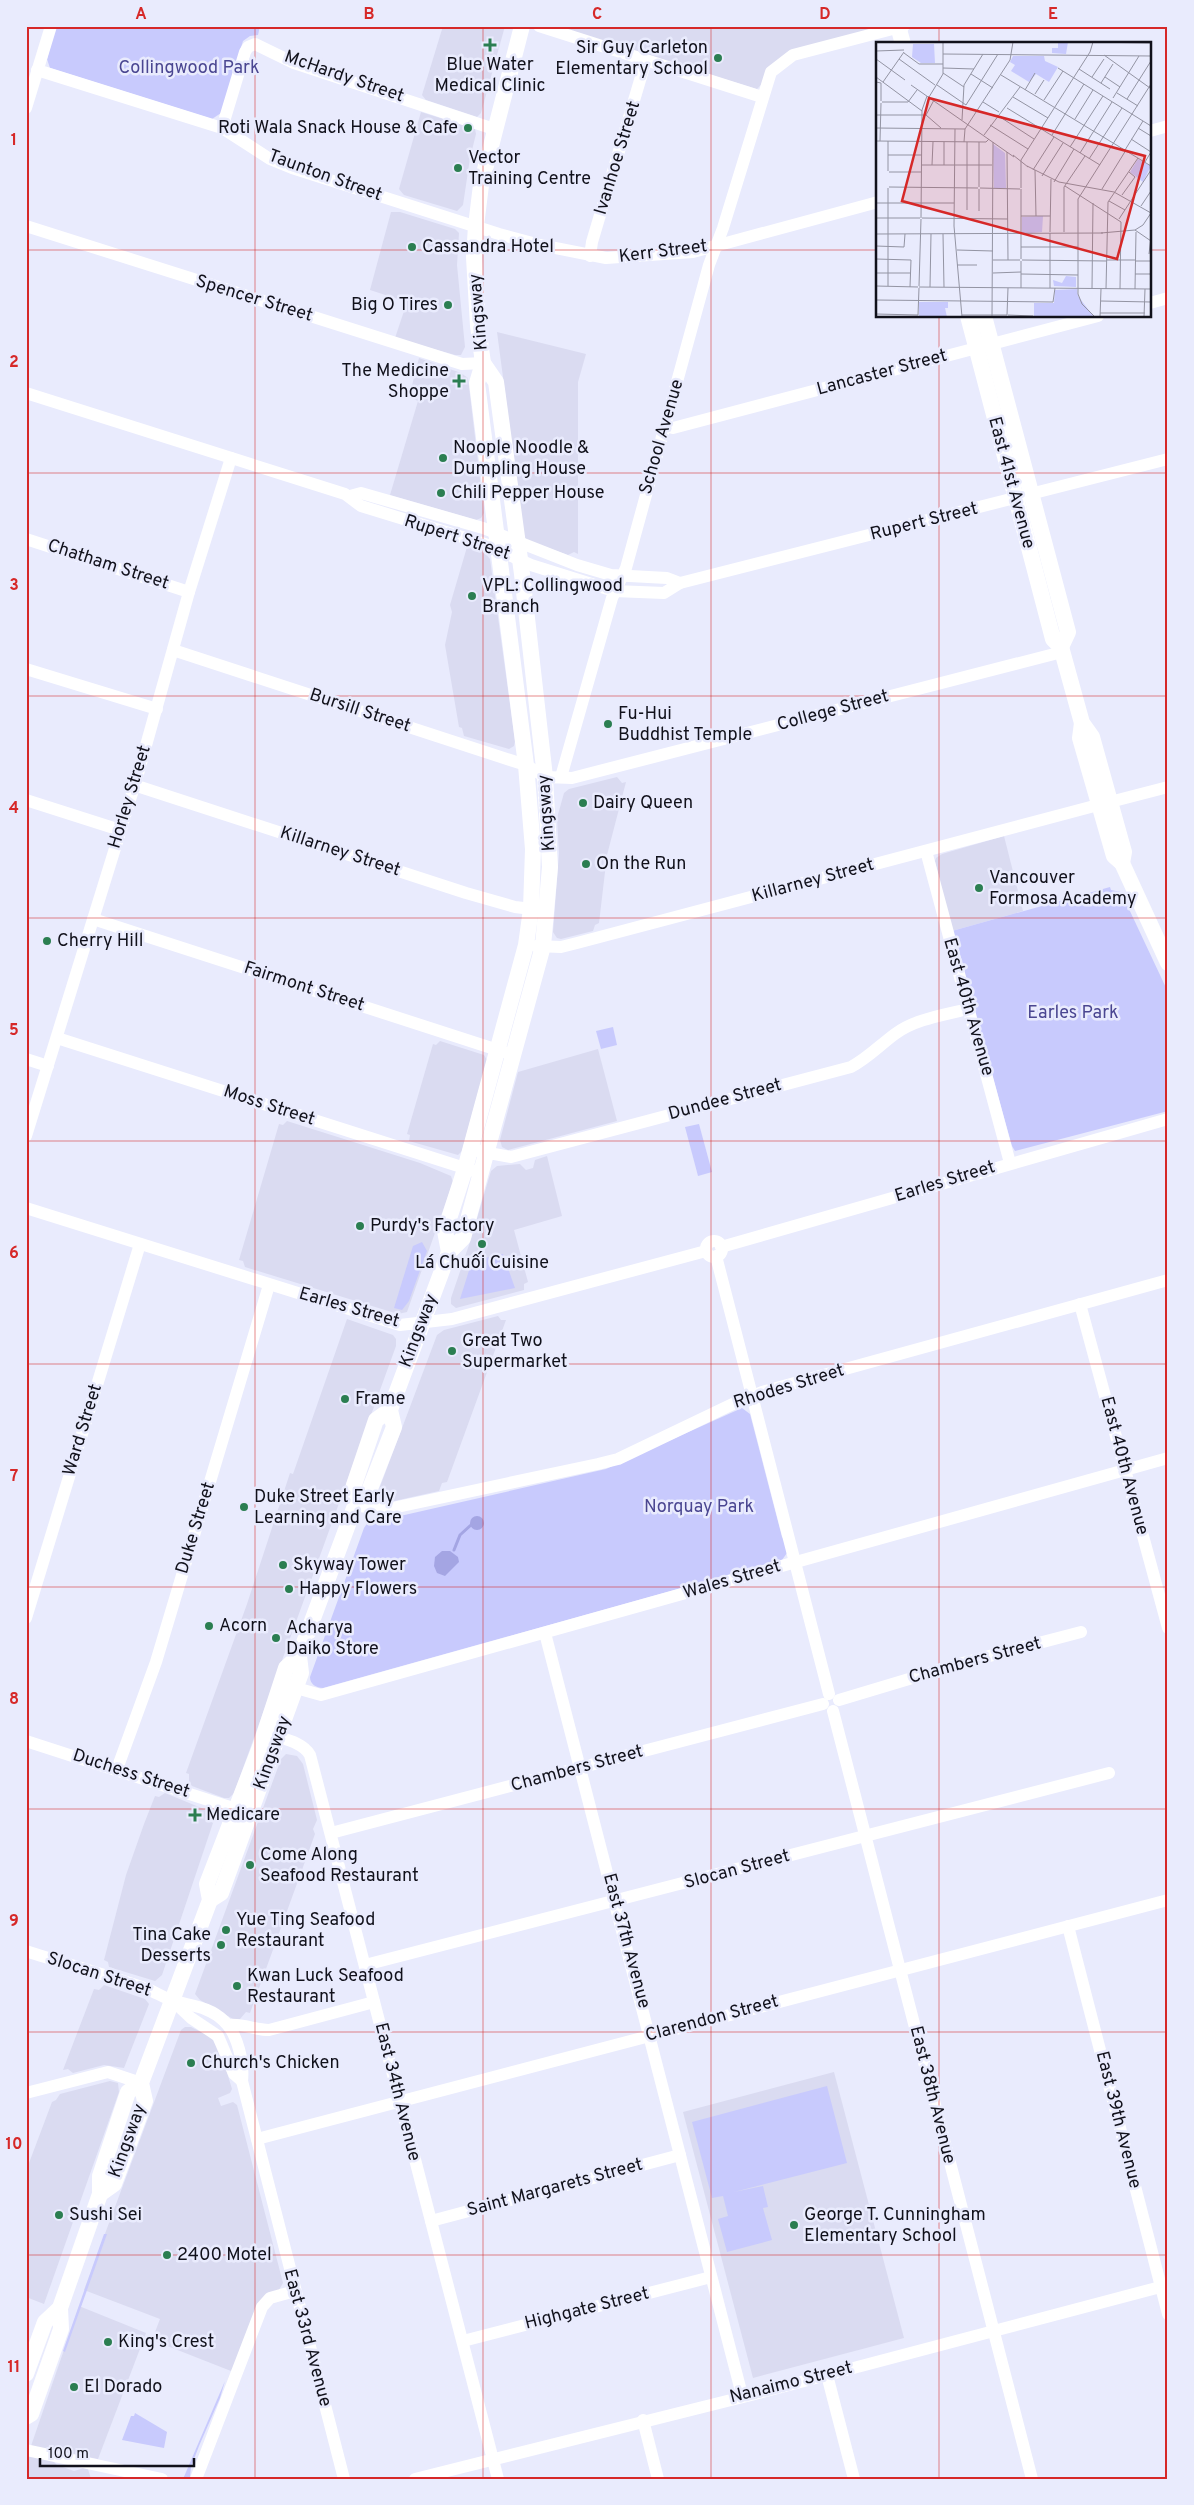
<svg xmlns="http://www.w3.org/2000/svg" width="1194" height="2505" viewBox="0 0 1194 2505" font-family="Overpass,sans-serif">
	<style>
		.built { fill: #dadbf1 }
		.green { fill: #c8cafd }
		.water { fill: #a4a5e3 }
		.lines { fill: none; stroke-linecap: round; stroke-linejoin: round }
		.stream { stroke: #a4a5e3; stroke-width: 3 }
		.minor { stroke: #fff; stroke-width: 12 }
		.major { stroke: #fff; stroke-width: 16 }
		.grid { fill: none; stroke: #d62828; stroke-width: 1; stroke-opacity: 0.55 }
		.poi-dot { fill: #2b7e51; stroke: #e9ebfd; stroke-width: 2 }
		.labels { text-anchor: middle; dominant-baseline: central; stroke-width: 5; stroke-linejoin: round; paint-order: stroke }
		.poi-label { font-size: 18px; fill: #11111b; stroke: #e9ebfd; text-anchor: start }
		.park-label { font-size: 18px; fill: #4a4691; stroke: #e9ebfd }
		.street-label { font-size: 18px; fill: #11111b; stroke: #e9ebfd }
		.inset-road { fill: none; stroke: #9394a3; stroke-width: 1 }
		.view { fill: #d62828; fill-opacity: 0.15; stroke: #d62828; stroke-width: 2.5 }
		.inset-edge { fill: none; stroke: #11111b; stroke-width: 2.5 }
		.neatline { fill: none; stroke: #d62828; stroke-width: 2 }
		.grid-label { font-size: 16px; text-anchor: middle; font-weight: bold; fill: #d62828 }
	</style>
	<rect width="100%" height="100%" fill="#e9ebfd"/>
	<g class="built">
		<polygon points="443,26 505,26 481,113 477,117 426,100 422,95"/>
		<polygon points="550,26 881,26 794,51 757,89"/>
		<polygon points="421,112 475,129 476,134 470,158 463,205 457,211 404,195 399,189"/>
		<polygon points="391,212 400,212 455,229 459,233 457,265 465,347 461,355 455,355 395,338 407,302 370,290"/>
		<polygon points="497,332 586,354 578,382 578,554 574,552 568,555 526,540 524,535"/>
		<polygon points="419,358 461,373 468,378 484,513 481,518 476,520 390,495 418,401 409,397"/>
		<polygon points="467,547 485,553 490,559 515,741 514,746 509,749 464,736 462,728 459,727 445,645 452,612 450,605"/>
		<polygon points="617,777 622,783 626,782 607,855 599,923 595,925 593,931 561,939 557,938 553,932 559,853 557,818 564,793 569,789"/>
		<polygon points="1004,836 1023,911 952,931 935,861 936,858 942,854"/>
		<polygon points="440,1041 484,1055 487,1060 462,1151 458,1155 409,1141 410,1135 407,1134 433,1044 436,1045"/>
		<polygon points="598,1049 617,1121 508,1150 502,1147 500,1140 518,1072"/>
		<polygon points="287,1121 420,1163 451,1176 453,1182 407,1312 398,1314 245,1267 243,1261 239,1260 279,1124 283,1125"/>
		<polygon points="547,1156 562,1216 514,1230 528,1282 524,1284 524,1290 456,1308 451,1304 451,1298 470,1242 491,1171 497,1166 520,1164 526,1170 533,1168 535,1160"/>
		<polygon points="498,1316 501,1320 506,1320 447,1482 442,1483 439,1491 381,1504 377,1498 378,1492 437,1335 444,1330"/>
		<polygon points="347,1319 393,1335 396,1339 396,1346 234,1793 229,1798 224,1798 192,1786 189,1782 189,1774 186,1773 247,1604 290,1473 293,1474"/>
		<polygon points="286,1754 297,1756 303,1764 317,1820 313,1829 315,1834 250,2013 246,2012 240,2019 233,2019 200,2000 195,1994 281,1759"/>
		<polygon points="165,1793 216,1814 162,1975 155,1981 109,1967 108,1962 104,1960 126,1875 144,1824 155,1796 159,1797"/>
		<polygon points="104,1985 145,1999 149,2004 124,2068 104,2065 73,2073 68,2069 63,2070 94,1989 99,1990"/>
		<polygon points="185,2027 191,2027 211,2037 222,2056 232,2089 230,2093 218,2098 221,2106 233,2102 237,2105 283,2283 231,2371 152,2340 160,2319 84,2290 181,2030"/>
		<polygon points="834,2072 904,2338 753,2378 683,2112"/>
		<polygon points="110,2081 118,2083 119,2092 44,2304 26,2297 26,2171 52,2102 56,2100 60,2094"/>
		<polygon points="79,2306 146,2333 98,2459 31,2446"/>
		<polygon points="28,2456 53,2461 57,2465 74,2471 84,2468 88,2469 91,2479 26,2479"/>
	</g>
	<g class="green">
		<polygon points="56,26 260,26 258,35 250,36 243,41 221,113 212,119 50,68 47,59"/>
		<polygon points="1110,887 1111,890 1121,892 1168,992 1168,1111 1015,1151 1012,1146 952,931"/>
		<polygon points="613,1027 617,1045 601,1049 596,1031"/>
		<polygon points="699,1124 712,1172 698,1176 685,1127"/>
		<polygon points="422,1242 427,1251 409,1301 402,1310 394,1308 413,1246"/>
		<polygon points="503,1254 515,1288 460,1299 472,1261"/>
		<path d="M742,1408L750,1414L782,1537L784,1539L787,1553L782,1560L323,1688C316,1688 310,1684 310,1677L364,1528L370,1519H387L606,1469Z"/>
		<polygon points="827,2086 847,2163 734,2192 763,2186 768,2207 763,2208 772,2240 727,2252 718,2219 728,2216 723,2196 712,2198 692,2122"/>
		<polygon points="104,2234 107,2234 65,2352 63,2351"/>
		<polygon points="225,2381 220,2398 199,2446 191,2467 190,2477 183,2479"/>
		<polygon points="135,2413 167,2432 164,2448 122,2440 131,2416 134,2416"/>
	</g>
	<g class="water">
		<circle cx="477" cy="1523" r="7"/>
		<polygon points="442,1551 450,1551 458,1557 459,1562 445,1576 437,1573 434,1566 435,1557"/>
	</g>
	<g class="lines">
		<polyline class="stream" points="454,1550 460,1535 471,1525"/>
		<g class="minor">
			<polyline points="539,26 762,97"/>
			<polyline points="37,70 222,128 270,159 292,168 499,234 540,245 606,258 693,252 878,202"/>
			<polyline points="26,108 51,26"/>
			<polyline points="222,128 245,52 248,47 255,44 294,63 494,129"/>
			<polyline points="1150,131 1168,126"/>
			<polyline points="26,226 462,364 483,363"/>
			<polyline points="590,256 592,242 646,60"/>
			<polyline points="1150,303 1168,298"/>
			<polyline points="26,393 345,494 361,506 485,544 531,565 614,591 664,593 680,583 1168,459"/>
			<polyline points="666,426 673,428 1098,316"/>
			<polyline points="350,496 361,493 483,528 577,565 611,575 667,578 680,583"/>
			<polyline points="26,539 189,592"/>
			<polyline points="173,650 510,760 526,765 545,777 572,778 1062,652"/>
			<polyline points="26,669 157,709"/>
			<polyline points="561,777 612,598 626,568 709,265 723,228 771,72 793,55 904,26"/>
			<polyline points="134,785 466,893 515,907 540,910"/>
			<polyline points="26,800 120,830"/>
			<polyline points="1110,802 1168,787"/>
			<polyline points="926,851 1010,1163"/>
			<polyline points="93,919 504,1052"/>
			<polyline points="536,946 561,947 577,943 1098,805"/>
			<polyline points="57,1038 474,1171"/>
			<polyline points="26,1059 48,1066"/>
			<polyline points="26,1136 138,774 189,592 231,458"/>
			<path d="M478,1151L511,1157L851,1067C868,1058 880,1045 895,1034C915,1019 944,1015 968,1009"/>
			<polyline points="26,1208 400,1325 452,1319 706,1251"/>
			<circle cx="714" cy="1249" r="8"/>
			<polyline points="721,1247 1168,1119"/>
			<polyline points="716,1256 829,1694"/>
			<polyline points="1080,1304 1168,1628"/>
			<polyline points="355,1505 383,1510 598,1464 618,1459 737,1402 762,1392 1168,1280"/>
			<polyline points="26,1618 140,1244"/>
			<polyline points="545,1633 742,2395"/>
			<polyline points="296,1688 321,1695 1168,1458"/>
			<polyline points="839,1700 959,1664 1081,1632"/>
			<polyline points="833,1711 1032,2479"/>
			<path d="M269,1734C283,1739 303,1742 310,1755L498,2479"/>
			<polyline points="26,1741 236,1809"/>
			<polyline points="117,1769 156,1662 269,1285"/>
			<polyline points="331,1833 823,1704"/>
			<polyline points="1068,1926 1168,2314"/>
			<path d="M26,1951C66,1964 107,1975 147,1989C155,1992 163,1997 171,2000C190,2006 209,2006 224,2021C238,2034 244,2063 242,2081L344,2479"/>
			<polyline points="365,1965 1109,1773"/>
			<polyline points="172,2000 191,2018 218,2036 234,2074 242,2081"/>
			<path d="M228,2025C243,2023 254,2030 269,2030L374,2002"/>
			<polyline points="26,2093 108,2072 141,2083"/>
			<polyline points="257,2139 1168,1900"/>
			<polyline points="431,2221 680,2155"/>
			<polyline points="463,2341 711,2277"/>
			<polyline points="827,2375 854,2479"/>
			<polyline points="643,2420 658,2479"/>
			<polyline points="26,2450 162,2479"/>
			<polyline points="196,2479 262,2307 270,2298 295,2291"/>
			<polyline points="415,2479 755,2394 1168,2285"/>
		</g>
		<g class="major">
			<polyline points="898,26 903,44"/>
			<polyline points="968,316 1053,639 1061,647 1082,723 1092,737 1124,852 1122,863"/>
			<polyline points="984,316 1068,632 1061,647"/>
			<polyline points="1082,723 1080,738 1114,856 1122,863 1168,963"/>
			<polyline points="449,1252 445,1231 465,1169 526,945 531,909 533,849 526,765 477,383 483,363"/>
			<polyline points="356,1503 354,1485 376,1420 390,1410"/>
			<polyline points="210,1900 221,1893 301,1673 299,1656"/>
			<polyline points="100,2194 114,2184 145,2101 141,2083 210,1900 207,1884 260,1747 286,1668 299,1656 356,1503 369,1491 394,1427 390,1410 449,1252 463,1238 543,946 550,867 545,777 522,574 496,382 483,363 478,326 474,257 476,226 481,185 522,26"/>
			<polyline points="26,2374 45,2322 60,2308"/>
			<polyline points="26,2417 31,2414 61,2329 60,2308 100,2194 100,2176 128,2092 141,2083"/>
		</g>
	</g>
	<path class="grid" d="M255,26V2479M483,26V2479M711,26V2479M939,26V44M26,250H878M1150,250H1168M939,316V2479M26,473H1168M26,696H1168M26,918H1168M26,1141H1168M26,1364H1168M26,1587H1168M26,1809H1168M26,2032H1168M26,2255H1168"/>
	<g class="poi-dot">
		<path d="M487.5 37.5h5v5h5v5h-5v5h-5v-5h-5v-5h5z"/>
		<circle cx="718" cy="58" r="5"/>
		<circle cx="468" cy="128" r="5"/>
		<circle cx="458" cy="168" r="5"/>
		<circle cx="412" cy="247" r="5"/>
		<circle cx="448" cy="305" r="5"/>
		<path d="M456.5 373.5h5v5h5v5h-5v5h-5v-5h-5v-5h5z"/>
		<circle cx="443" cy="458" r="5"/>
		<circle cx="441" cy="493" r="5"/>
		<circle cx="472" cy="596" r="5"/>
		<circle cx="608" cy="724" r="5"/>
		<circle cx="583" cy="803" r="5"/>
		<circle cx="586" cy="864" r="5"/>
		<circle cx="979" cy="888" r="5"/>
		<circle cx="47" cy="941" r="5"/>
		<circle cx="360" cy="1226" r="5"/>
		<circle cx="482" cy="1244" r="5"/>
		<circle cx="452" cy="1351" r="5"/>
		<circle cx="345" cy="1399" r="5"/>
		<circle cx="244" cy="1507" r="5"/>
		<circle cx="283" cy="1565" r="5"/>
		<circle cx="289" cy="1589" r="5"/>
		<circle cx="209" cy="1626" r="5"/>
		<circle cx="276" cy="1638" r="5"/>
		<path d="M192.5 1807.5h5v5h5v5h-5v5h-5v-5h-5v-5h5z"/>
		<circle cx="250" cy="1865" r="5"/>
		<circle cx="226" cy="1930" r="5"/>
		<circle cx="221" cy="1945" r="5"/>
		<circle cx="237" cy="1986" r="5"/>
		<circle cx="191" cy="2063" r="5"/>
		<circle cx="59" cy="2215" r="5"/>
		<circle cx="794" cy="2225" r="5"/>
		<circle cx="167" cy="2255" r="5"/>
		<circle cx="108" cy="2342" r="5"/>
		<circle cx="74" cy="2387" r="5"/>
	</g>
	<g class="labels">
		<g class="poi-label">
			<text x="708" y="48" text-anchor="end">Sir Guy Carleton<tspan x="708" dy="21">Elementary School</tspan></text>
			<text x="490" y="65" text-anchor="middle">Blue Water<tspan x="490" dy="21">Medical Clinic</tspan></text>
			<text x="458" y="128" text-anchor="end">Roti Wala Snack House &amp; Cafe</text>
			<text x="468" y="158">Vector<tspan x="468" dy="21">Training Centre</tspan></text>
			<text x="422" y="247">Cassandra Hotel</text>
			<text x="438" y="305" text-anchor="end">Big O Tires</text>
			<text x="449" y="371" text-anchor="end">The Medicine<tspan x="449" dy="21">Shoppe</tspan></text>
			<text x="453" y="448">Noople Noodle &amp;<tspan x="453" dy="21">Dumpling House</tspan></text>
			<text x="451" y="493">Chili Pepper House</text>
			<text x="482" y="586">VPL: Collingwood<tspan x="482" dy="21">Branch</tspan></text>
			<text x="618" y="714">Fu-Hui<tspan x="618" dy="21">Buddhist Temple</tspan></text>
			<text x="593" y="803">Dairy Queen</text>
			<text x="596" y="864">On the Run</text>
			<text x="989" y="878">Vancouver<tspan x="989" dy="21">Formosa Academy</tspan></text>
			<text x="57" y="941">Cherry Hill</text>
			<text x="370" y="1226">Purdy's Factory</text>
			<text x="482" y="1263" text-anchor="middle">Lá Chuối Cuisine</text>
			<text x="462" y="1341">Great Two<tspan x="462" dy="21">Supermarket</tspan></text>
			<text x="355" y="1399">Frame</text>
			<text x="254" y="1497">Duke Street Early<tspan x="254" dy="21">Learning and Care</tspan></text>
			<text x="293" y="1565">Skyway Tower</text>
			<text x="299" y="1589">Happy Flowers</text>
			<text x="219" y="1626">Acorn</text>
			<text x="286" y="1628">Acharya<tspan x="286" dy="21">Daiko Store</tspan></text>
			<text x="206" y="1815">Medicare</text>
			<text x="260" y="1855">Come Along<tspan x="260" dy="21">Seafood Restaurant</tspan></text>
			<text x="236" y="1920">Yue Ting Seafood<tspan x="236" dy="21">Restaurant</tspan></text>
			<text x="211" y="1935" text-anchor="end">Tina Cake<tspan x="211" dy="21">Desserts</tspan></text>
			<text x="247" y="1976">Kwan Luck Seafood<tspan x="247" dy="21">Restaurant</tspan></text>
			<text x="201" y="2063">Church's Chicken</text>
			<text x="69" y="2215">Sushi Sei</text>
			<text x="804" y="2215">George T. Cunningham<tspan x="804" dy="21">Elementary School</tspan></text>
			<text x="177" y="2255">2400 Motel</text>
			<text x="118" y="2342">King's Crest</text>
			<text x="84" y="2387">El Dorado</text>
		</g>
		<g class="park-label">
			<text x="189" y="68">Collingwood Park</text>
			<text x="1073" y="1013">Earles Park</text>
			<text x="699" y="1507">Norquay Park</text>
		</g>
		<g class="street-label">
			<text transform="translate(344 77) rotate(19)">McHardy Street</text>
			<text transform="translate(618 158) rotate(-73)">Ivanhoe Street</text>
			<text transform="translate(325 176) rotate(20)">Taunton Street</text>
			<text transform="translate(663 252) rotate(-7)">Kerr Street</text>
			<text transform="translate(254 299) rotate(17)">Spencer Street</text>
			<text transform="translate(479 312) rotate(-95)">Kingsway</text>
			<text transform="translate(882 373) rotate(-15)">Lancaster Street</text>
			<text transform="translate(662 437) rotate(-74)">School Avenue</text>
			<text transform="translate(1011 483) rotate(75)">East 41st Avenue</text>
			<text transform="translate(924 522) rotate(-14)">Rupert Street</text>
			<text transform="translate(457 538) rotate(18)">Rupert Street</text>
			<text transform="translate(108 565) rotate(18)">Chatham Street</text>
			<text transform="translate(360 711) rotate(18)">Bursill Street</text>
			<text transform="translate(833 711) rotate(-15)">College Street</text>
			<text transform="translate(130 797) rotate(-73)">Horley Street</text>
			<text transform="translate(547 813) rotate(-94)">Kingsway</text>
			<text transform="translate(340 852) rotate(18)">Killarney Street</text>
			<text transform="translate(813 881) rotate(-15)">Killarney Street</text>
			<text transform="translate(304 987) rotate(18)">Fairmont Street</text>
			<text transform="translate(968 1007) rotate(74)">East 40th Avenue</text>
			<text transform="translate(725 1100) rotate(-15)">Dundee Street</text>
			<text transform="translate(269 1106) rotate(18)">Moss Street</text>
			<text transform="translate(945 1182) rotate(-17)">Earles Street</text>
			<text transform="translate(349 1308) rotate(16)">Earles Street</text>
			<text transform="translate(419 1331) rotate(-69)">Kingsway</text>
			<text transform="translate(789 1387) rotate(-17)">Rhodes Street</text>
			<text transform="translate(83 1430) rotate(-73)">Ward Street</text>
			<text transform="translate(1124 1466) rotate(75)">East 40th Avenue</text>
			<text transform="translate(196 1528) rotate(-73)">Duke Street</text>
			<text transform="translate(732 1580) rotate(-16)">Wales Street</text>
			<text transform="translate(975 1661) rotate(-15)">Chambers Street</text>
			<text transform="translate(273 1753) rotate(-70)">Kingsway</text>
			<text transform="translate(577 1769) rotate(-15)">Chambers Street</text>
			<text transform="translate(131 1774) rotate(18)">Duchess Street</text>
			<text transform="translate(737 1870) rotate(-15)">Slocan Street</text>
			<text transform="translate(626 1941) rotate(75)">East 37th Avenue</text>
			<text transform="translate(99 1975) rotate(18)">Slocan Street</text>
			<text transform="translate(712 2019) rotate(-15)">Clarendon Street</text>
			<text transform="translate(397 2092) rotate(76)">East 34th Avenue</text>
			<text transform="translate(932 2095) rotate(76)">East 38th Avenue</text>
			<text transform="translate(1118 2120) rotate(76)">East 39th Avenue</text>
			<text transform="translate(128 2141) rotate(-70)">Kingsway</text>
			<text transform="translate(555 2188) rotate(-15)">Saint Margarets Street</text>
			<text transform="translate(587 2309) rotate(-14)">Highgate Street</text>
			<text transform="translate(307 2338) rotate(75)">East 33rd Avenue</text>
			<text transform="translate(791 2383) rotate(-14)">Nanaimo Street</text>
		</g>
	</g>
	<g transform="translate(876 42)">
		<rect width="275" height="275" fill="#e9ebfd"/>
		<path d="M182,0H192L190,12L176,11V6H182ZM37,2H58L59,21H45L36,15ZM137,14H168L169,19L182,25L173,40L160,32L153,40L135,29L139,23L134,20ZM117,102L129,111L130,146H118ZM262,117L275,124L267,140L254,130ZM167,174L166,190L146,192V175ZM190,234L200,235V245L178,244L177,238L186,241ZM201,247L202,254L218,275H158V261H178L179,248ZM43,260H72V266H69L71,275H43Z" fill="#c8cafd"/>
		<path class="inset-road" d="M212,0L275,1M0,9L28,8M28,11L43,22H67M67,12L275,14M228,13L274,46M0,17L29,38M23,17L59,43M67,26L98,27M182,26L275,84M203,27L234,47M67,31L88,45M95,32L117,46M125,33L275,124M0,35L46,69M216,35L228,17M229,35L244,45M0,40L5,41V59M7,40L28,10M225,41L237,22M35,43L138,115M61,43L90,63L122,12M149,48L159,31M241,51L262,64M159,52L168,38M53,55L67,32V0M137,55L172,76M237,56L263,14M251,57L275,19M168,58L187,29M6,60H32L41,48M107,60L123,70M131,66L224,123M0,73H50L65,86M50,73L58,58M121,73L158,97M199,77L217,48M86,78L88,43L107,12M114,83L152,107M0,86L89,87M262,86L275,94M79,87L78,184L86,275M108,93L144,45M176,93L208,42M255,97L275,110L269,120M0,99L110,100L113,97M4,99L5,61M88,100L89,87L134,18L137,0M194,105L227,54M249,108L267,79M131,110L132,218M204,111L236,60M12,113H46M137,113L152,125M213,117L246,66M45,123H116M56,123L57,100M68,123V100M151,124L183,140L238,150L275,171M157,128L178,95M159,128L160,174M12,129V99M13,130H45M166,134L187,101M178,140L198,107M189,144L245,180L244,247M13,145L102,146M103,145V100M12,146V244M104,146L144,147M145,146V118L214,10L217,0M103,147V169M145,147V217M226,147L250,108M246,153L259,135L253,130M233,159L249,168M0,161H78M265,164L275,149M91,168V100M145,174H174M0,176H44M45,176L46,68L51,54M46,176L132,177M243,177L275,128M259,188L275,199M174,190L175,137M188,190V145L209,114M225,191L259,188L267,183L275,171M0,192L227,191M67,192L68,245M0,204L28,205L29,192M145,205H202M81,208L117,209M273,212L275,195M0,217L35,218L34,245M117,218H144M146,218L231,219M231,218H259M259,219H275M81,223H101M0,231H34M117,231L145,230M145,232L202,233M259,232H275M0,244L42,245M43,244L45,177M43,245L275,247M54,245L55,192M145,246V219M174,246V191M216,247L217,161M230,247L232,160L262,116M259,247L260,190M0,258L177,260L179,246M225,259L275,260M224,271H269M0,272L42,273M42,273L43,246M86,273H131M131,273L132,246M132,273L157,274M116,275L117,100M219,275L206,262L202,252V157L275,42M224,275L225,247M268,275L269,247"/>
		<path class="view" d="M53,56L269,114L241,217L26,159Z"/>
		<rect width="275" height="275" class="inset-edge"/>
	</g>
	<rect width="1194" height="2505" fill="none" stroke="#e9ebfd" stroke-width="55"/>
	<path d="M40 2458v8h154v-8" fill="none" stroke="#11111b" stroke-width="2.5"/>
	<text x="48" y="2458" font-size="15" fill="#11111b" stroke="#e9ebfd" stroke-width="4" paint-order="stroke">100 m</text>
	<rect x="28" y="28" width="1138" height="2450" class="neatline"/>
	<g class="grid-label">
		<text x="141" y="19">A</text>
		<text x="369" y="19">B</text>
		<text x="597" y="19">C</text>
		<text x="825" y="19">D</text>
		<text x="1053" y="19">E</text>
		<text x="14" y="145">1</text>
		<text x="14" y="367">2</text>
		<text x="14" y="590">3</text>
		<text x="14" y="813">4</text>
		<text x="14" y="1035">5</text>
		<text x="14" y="1258">6</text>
		<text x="14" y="1481">7</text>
		<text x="14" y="1704">8</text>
		<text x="14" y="1926">9</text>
		<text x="14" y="2149">10</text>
		<text x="14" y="2372">11</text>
	</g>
</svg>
